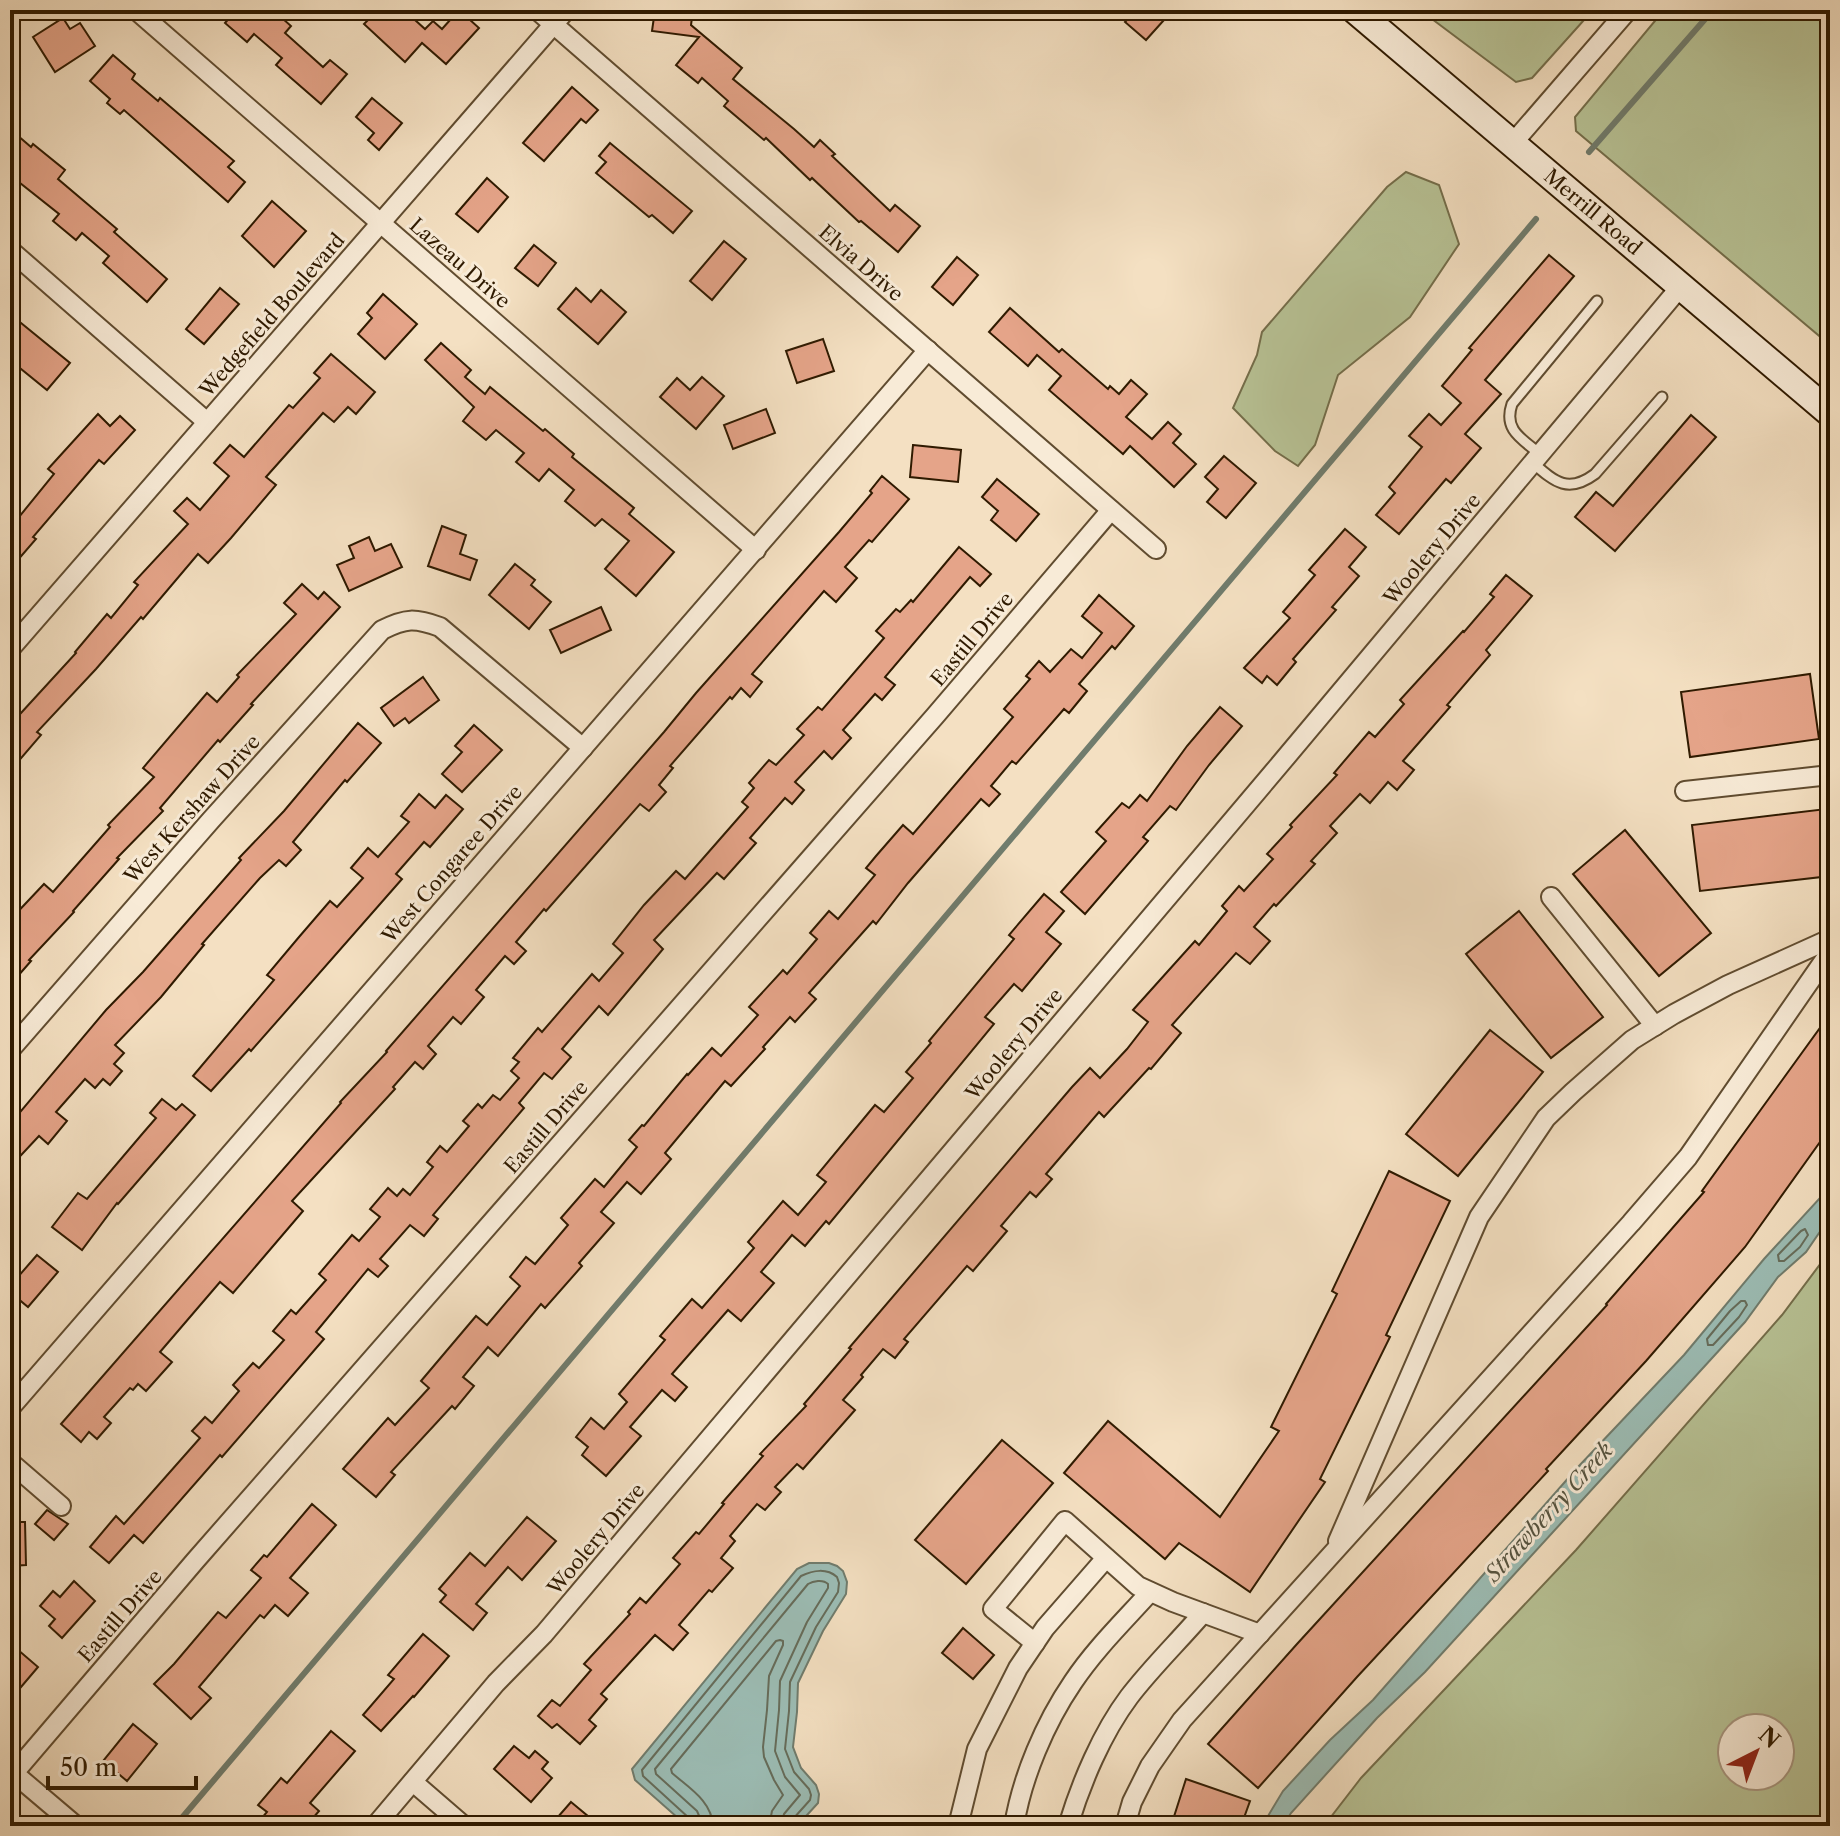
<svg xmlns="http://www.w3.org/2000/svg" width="1840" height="1836" viewBox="0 0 1840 1836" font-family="'Libre Caslon Text',serif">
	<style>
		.green { fill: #b8c396; stroke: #746e4b; stroke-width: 2; fill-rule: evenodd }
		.water { fill: #9cbdb5; stroke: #707c6d; stroke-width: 2 }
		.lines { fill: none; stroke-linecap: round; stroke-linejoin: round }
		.shore { stroke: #666c5a; stroke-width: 2 }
		.stream { stroke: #707c6d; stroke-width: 6 }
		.building { fill: #e5a489; stroke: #2f1a00; stroke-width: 2 }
		.lane-casing { stroke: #604c30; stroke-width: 13 }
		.street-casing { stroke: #604c30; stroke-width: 22 }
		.secondary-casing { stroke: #2f1a00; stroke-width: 30 }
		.lane { stroke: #f8ebd7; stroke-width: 9 }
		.street { stroke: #f8ebd7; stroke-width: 18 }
		.secondary { stroke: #f8ebd7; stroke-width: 26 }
		.labels { text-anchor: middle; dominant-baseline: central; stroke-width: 6; stroke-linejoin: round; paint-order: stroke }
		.street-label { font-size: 20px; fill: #2f1a00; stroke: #f8ebd7 }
		.water-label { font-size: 22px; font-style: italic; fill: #55533f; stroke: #f8ebd7 }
	</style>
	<rect width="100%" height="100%" fill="#f4e0c2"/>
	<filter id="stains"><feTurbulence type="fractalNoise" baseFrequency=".0025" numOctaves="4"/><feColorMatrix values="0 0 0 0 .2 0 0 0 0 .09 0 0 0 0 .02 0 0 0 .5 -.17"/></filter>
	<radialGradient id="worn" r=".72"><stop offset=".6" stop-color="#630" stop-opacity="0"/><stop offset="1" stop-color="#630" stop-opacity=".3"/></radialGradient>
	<g class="green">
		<polygon points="1420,10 1593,10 1532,78 1516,82"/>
		<polygon points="1664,10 1830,10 1830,345 1576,131 1575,117"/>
		<polygon points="1406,172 1439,185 1459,244 1410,317 1338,375 1315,445 1298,466 1275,451 1233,408 1257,355 1262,332 1387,187"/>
		<path d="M1830,1251V1826H1324L1361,1778L1576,1550L1782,1315ZM1732,1728H1780V1776H1732Z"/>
	</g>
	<g class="water">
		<polygon points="1830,1187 1830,1217 1806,1252 1778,1277 1745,1322 1425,1672 1377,1718 1291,1813 1283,1826 1262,1826 1283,1791 1330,1740 1373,1700 1578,1467 1684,1355 1764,1259"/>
		<polygon points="809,1563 829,1563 837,1566 843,1571 847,1582 846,1594 823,1631 798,1683 797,1712 793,1747 801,1768 816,1785 819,1794 818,1803 797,1826 687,1826 635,1780 632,1769 797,1569"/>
	</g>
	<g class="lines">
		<g class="shore">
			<polygon points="1805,1229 1808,1235 1800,1247 1784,1261 1779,1261 1778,1255 1801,1231"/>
			<polygon points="1741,1301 1745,1301 1747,1305 1739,1317 1713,1345 1708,1345 1707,1339 1730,1311"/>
			<path d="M691,1826L689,1818L643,1776L642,1770L801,1576C813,1570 827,1568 837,1577L839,1583L838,1592L816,1627L790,1682L789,1711L785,1749L794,1772L809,1789L811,1795L810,1800L793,1819L791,1826"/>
			<path d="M701,1826L700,1818L697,1811L656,1774L655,1769L808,1584C813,1581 823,1579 828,1584V1588L807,1622L780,1681L779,1710L775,1751L785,1777L800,1795L784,1814L781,1826"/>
			<path d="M713,1826C712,1801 689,1788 672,1773L671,1769L776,1641L780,1640L783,1641V1645L769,1676L767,1710L763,1747L764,1757L774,1780L783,1795L772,1811L769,1826"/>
		</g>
		<g class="stream">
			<polyline points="1589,152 1713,10"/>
			<polyline points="175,1826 1536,219"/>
		</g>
	</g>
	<g class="building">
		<polygon points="236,10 273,10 291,26 285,33 323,67 330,60 347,74 321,104 276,65 282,58 254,34 247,42 225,23"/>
		<polygon points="378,10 404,10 425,29 433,21 442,29 459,10 479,28 446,64 422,43 405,62 364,24"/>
		<polygon points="655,10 693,10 691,25 742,68 733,79 794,129 814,147 820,140 835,154 832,156 890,211 895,205 920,226 898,252 861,221 859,222 812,178 810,180 766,138 764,140 724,106 728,101 702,78 698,83 676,65 699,37 652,31"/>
		<polygon points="1136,10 1173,10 1146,40 1125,22"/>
		<polygon points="63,18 70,29 80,23 95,46 55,72 33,37"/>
		<polygon points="113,55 135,74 132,79 158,101 160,98 234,161 228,167 245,182 228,202 124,110 120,114 107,103 110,99 90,81"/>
		<polygon points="572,87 598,110 586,123 581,119 544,161 523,143"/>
		<polygon points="372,98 402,123 379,150 368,140 374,133 356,117"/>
		<polygon points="10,129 31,147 33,144 65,170 58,179 117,229 114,232 167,279 147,302 103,263 109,256 82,233 76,240 53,221 59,214 10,175"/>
		<polygon points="610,143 692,211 673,233 652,215 649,217 596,173 606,162 599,156"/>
		<polygon points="487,178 508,197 478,232 456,214"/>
		<polygon points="272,201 306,231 274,267 242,236"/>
		<polygon points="724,241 746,259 712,300 690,281"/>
		<polygon points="534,245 556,263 538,286 515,268"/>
		<polygon points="1549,255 1574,276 1485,380 1501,394 1465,434 1481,448 1451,483 1446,479 1399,534 1376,515 1395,493 1389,487 1422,447 1409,436 1429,414 1441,425 1461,403 1442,386 1472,350 1469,348"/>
		<polygon points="957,257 978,275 953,305 932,287"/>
		<polygon points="220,288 239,304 204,344 186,329"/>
		<polygon points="576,288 591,302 601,290 626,312 598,344 558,309"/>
		<polygon points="383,294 417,324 385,359 358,334 372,318 367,313"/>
		<polygon points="1010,308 1059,352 1062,349 1108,389 1110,386 1119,394 1131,380 1147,394 1126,417 1152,439 1168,422 1181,434 1173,443 1196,464 1174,487 1130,446 1123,454 1049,390 1061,376 1037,355 1028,366 989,332"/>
		<polygon points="10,314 70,363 47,390 10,360"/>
		<polygon points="823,339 834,371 797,383 786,351"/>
		<polygon points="441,343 471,370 465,377 485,394 490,387 543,431 545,429 574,454 572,457 634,508 629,514 674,552 636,596 605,569 629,541 602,519 595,526 565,501 574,490 549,469 539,481 516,462 524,453 496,430 486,440 463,421 474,407 425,360"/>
		<polygon points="331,354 375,392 356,414 348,407 334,422 323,413 266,477 276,485 231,538 208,563 198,554 143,619 141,617 96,669 37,732 41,735 10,771 10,725 76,653 75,652 107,614 111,618 138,585 134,582 188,524 174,511 187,498 200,510 229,476 214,463 230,445 244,457 289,405 293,408 320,378 314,373"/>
		<polygon points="702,377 724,396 696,429 660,397 677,378 690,390"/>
		<polygon points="766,409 775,433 733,449 724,425"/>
		<polygon points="98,414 110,426 120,416 135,430 104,464 99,460 33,537 36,539 10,569 10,528 54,474 48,469"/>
		<polygon points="1691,415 1716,437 1615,551 1575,517 1596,492 1613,506"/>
		<polygon points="913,445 961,450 958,482 910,477"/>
		<polygon points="1224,456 1256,483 1226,518 1207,502 1218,489 1205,477"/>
		<polygon points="882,476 909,499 872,542 869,540 845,567 857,578 836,602 824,591 752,674 762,682 750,697 741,688 732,699 730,697 670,766 673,768 659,785 666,792 649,811 640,804 546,911 544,909 516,942 526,951 514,964 505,956 476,990 484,997 461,1024 453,1017 428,1046 436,1054 423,1069 415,1062 393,1087 395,1089 292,1201 303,1211 233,1293 220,1282 160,1352 172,1362 146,1391 138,1384 133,1390 130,1388 104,1417 111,1423 97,1439 89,1432 81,1442 61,1424 341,1103 340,1102 387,1052 386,1051 664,732 696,693 839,532 872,493 870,491"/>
		<polygon points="997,479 1039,514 1016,541 991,520 998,511 982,497"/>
		<polygon points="442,526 466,535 460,554 477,560 470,580 428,566"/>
		<polygon points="1345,529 1366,547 1349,567 1359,576 1332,607 1336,610 1293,659 1296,662 1277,685 1267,676 1262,683 1244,668 1290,618 1283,612 1315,575 1309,570"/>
		<polygon points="369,537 375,551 391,544 402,567 349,591 337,565 354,558 349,546"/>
		<polygon points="959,547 991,574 980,586 970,577 885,677 895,685 882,700 875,694 843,730 851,738 832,759 824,751 795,782 804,790 792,804 785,798 750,838 756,843 724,879 717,873 654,940 663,949 608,1015 599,1006 562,1049 571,1057 552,1079 544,1073 519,1103 524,1108 433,1215 438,1219 424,1236 410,1225 380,1259 388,1266 378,1277 368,1269 316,1332 324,1339 222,1457 220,1455 143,1543 134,1535 109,1563 90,1547 116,1516 124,1524 200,1438 192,1431 205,1417 212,1423 239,1391 233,1385 253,1363 259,1368 284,1340 273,1331 291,1310 296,1314 326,1280 319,1274 352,1235 359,1241 380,1217 370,1209 388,1188 397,1196 403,1189 410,1195 433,1167 427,1162 440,1146 447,1152 469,1126 463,1121 478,1104 482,1108 493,1095 500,1100 519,1078 511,1071 519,1062 513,1058 538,1028 542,1032 592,974 599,981 623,953 613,944 644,905 676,871 685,879 748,807 742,802 754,788 749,783 769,760 776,765 804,735 797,729 818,707 822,710 884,638 876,631 896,609 900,612 911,600 913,602"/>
		<polygon points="515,564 535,580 531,585 551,602 529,629 489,595"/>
		<polygon points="1506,575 1532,596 1486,650 1490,655 1447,705 1450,707 1403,761 1414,770 1397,790 1388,782 1370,803 1360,794 1330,826 1337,833 1311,861 1315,864 1276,906 1274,904 1254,927 1270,941 1250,964 1236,953 1172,1025 1181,1033 1151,1069 1149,1068 1104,1117 1099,1112 1046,1174 1052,1179 1036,1197 1030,1192 1001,1226 1007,1231 973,1271 967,1266 904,1339 908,1342 895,1358 883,1349 861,1375 863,1377 843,1400 855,1410 803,1469 797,1464 775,1487 781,1492 765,1510 757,1504 730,1536 735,1541 721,1558 733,1568 712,1592 709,1590 679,1625 688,1633 673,1650 655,1635 601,1694 607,1699 589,1720 596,1726 580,1744 557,1724 552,1728 538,1716 552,1700 560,1706 591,1670 584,1664 630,1614 628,1612 640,1598 646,1603 680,1564 673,1558 696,1532 699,1534 724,1504 722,1503 763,1456 760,1454 806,1406 804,1404 851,1349 849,1348 1072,1087 1090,1068 1100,1078 1127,1049 1148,1022 1133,1010 1195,941 1199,945 1227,911 1222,906 1239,886 1244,891 1273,859 1267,854 1292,827 1290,825 1337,775 1334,773 1369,732 1375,737 1404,704 1400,700 1463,631 1464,632 1494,597 1490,594"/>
		<polygon points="302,584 318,599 324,592 340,607 251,704 253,705 220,742 218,740 160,808 163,811 117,858 119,859 73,911 74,912 29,960 31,961 10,985 10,920 44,884 53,892 110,827 108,825 154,777 143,768 207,693 217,702 239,677 237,675 296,614 284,603"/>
		<polygon points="1099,595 1134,626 1115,649 1112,646 1079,684 1087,691 1069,713 1064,709 1016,764 1012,761 991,786 1000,794 989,806 981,799 908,883 876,924 873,921 809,993 816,999 795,1022 790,1017 763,1047 765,1049 731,1086 725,1081 665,1153 671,1159 641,1194 627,1182 601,1212 614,1223 579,1263 582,1266 545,1308 541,1304 498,1356 488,1347 463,1377 474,1386 455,1409 452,1406 391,1472 395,1475 376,1497 343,1469 388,1418 395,1425 429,1388 421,1381 476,1316 487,1325 520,1286 510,1277 526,1257 535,1264 568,1225 561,1218 595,1179 604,1187 637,1147 629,1140 642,1125 644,1126 687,1074 688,1075 712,1048 721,1056 758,1015 749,1007 783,970 787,974 817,939 810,933 829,911 838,919 875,875 866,868 876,856 903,825 913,834 1013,717 1004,709 1030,679 1026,676 1039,661 1050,672 1071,649 1082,658 1102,633 1082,616"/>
		<polygon points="601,607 611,630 561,653 550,630"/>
		<polygon points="1810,674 1819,739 1690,757 1681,692"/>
		<polygon points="423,677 439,700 409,723 405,718 394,726 381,708"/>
		<polygon points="1220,707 1242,726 1209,765 1176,810 1170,806 1143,837 1148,841 1085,914 1061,892 1106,841 1096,832 1122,803 1129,808 1140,795 1147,801 1187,746"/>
		<polygon points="358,723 381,743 347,782 345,780 293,842 301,850 286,866 279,860 260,878 202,944 204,945 161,997 115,1045 124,1053 114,1064 122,1071 110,1085 103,1079 95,1088 85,1079 56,1112 67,1121 48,1144 39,1136 10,1167 10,1124 106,1010 143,972 241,860 239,858 284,811"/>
		<polygon points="474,725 502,750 462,792 442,774 462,752 455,746"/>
		<polygon points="419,794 435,808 446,795 463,809 430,847 424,842 396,874 402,879 251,1051 249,1049 211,1091 193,1076 274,980 267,975 299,937 330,901 337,907 363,878 351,868 368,848 378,857 409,822 401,816"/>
		<polygon points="1826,809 1830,841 1830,876 1700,891 1692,825"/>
		<polygon points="1625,830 1711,933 1659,976 1573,874"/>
		<polygon points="1044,894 1064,911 1046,932 1061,944 1022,991 1014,984 985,1017 994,1024 829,1224 826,1221 805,1246 792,1235 761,1272 774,1283 741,1321 728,1310 672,1374 687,1387 675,1401 662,1390 630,1427 641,1436 606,1476 582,1455 588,1447 576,1437 591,1418 604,1429 627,1402 619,1394 665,1340 660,1336 692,1299 702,1308 754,1248 748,1242 783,1201 798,1215 826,1182 817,1175 875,1105 884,1112 913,1078 906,1072 931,1043 929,1041 1014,939 1009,935"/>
		<polygon points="1519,911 1603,1017 1551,1058 1466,954"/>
		<polygon points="1830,1014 1830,1128 1745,1247 1646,1361 1546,1469 1548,1471 1357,1677 1258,1788 1208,1744 1297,1644 1607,1305 1606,1304 1704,1192 1702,1191"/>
		<polygon points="1490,1030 1543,1072 1458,1176 1406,1134"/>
		<polygon points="162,1099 176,1110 182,1104 195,1115 118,1204 117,1203 82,1250 52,1227 78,1193 87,1199 143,1133 156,1118 150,1113"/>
		<polygon points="1389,1171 1450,1201 1386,1335 1390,1337 1320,1479 1325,1482 1250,1592 1179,1543 1165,1559 1064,1473 1108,1421 1220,1517 1279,1431 1271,1427 1337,1294 1332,1291"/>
		<polygon points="37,1255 58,1272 28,1307 10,1292 10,1286"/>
		<polygon points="1002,1440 1053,1483 966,1584 915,1540"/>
		<polygon points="312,1504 336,1525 290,1578 308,1593 288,1616 275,1605 264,1618 260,1615 199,1687 211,1698 191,1719 154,1684 174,1664 218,1612 226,1618 261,1578 251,1570 264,1555 267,1557"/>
		<polygon points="47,1510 68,1524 54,1540 35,1524"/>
		<polygon points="527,1517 556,1541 522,1580 508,1567 476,1604 487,1613 473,1630 440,1602 446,1595 439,1589 470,1553 485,1566"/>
		<polygon points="10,1522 25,1522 26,1565 10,1566"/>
		<polygon points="74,1581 95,1601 62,1638 49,1626 55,1619 40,1606 53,1591 60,1597"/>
		<polygon points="963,1628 994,1655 973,1679 942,1653"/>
		<polygon points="423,1634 449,1656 414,1697 413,1696 381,1731 363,1715 394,1679 388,1675"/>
		<polygon points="10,1643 38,1667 10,1700"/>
		<polygon points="133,1724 157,1744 127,1781 103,1761"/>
		<polygon points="331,1731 355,1751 310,1803 319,1811 307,1825 300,1819 294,1826 255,1826 267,1812 258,1805 281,1778 287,1783"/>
		<polygon points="514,1746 529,1758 535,1751 548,1762 542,1769 552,1778 531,1802 494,1769"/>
		<polygon points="1186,1779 1250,1801 1241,1826 1171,1826"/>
		<polygon points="571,1802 589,1817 582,1826 550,1826"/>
	</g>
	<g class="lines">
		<defs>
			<g id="lane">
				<path d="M1540,454C1522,439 1503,430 1512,404L1597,301"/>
				<path d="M1533,463C1555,482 1568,494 1595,474L1662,397"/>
			</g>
			<g id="street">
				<polyline points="136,10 756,550"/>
				<polyline points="537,10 1156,549"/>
				<polyline points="1512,144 1628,10"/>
				<polyline points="10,250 207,422"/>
				<polyline points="10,649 566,10"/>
				<polyline points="1685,791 1830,775"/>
				<polyline points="1551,897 1655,1026"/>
				<path d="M10,1050L211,820L382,630C406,618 415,618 440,627L583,748"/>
				<polyline points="10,1408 928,350"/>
				<polyline points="10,1462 61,1506"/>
				<polyline points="1338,1541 1479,1217 1546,1118 1573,1092 1632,1040 1674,1014 1728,985 1830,939"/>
				<polyline points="1035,1643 993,1609 1065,1521 1138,1586 1173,1602 1260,1634"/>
				<polyline points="10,1770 76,1826"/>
				<polyline points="14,1773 195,1561 935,716 1111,510"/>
				<polyline points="413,1782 464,1826"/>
				<polyline points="375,1826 496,1683 544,1634 1276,769 1681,286"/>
				<polyline points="958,1826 977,1749 1018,1668 1045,1628 1106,1558"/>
				<path d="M1014,1826C1022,1777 1045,1723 1073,1682C1095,1649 1124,1621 1150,1592"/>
				<path d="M1068,1826C1081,1783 1102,1733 1129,1697C1151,1668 1179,1641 1203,1613"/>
				<polyline points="1125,1826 1132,1802 1150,1766 1182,1720 1631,1223 1688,1157 1830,952"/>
			</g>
			<g id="secondary">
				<path id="s1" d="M1355,10L1830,413"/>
			</g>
		</defs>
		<use href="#lane" class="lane-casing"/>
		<use href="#street" class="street-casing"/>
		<use href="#secondary" class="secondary-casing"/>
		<use href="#lane" class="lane"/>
		<use href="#street" class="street"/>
		<use href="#secondary" class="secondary"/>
	</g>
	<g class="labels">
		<g class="street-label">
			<text stroke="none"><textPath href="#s1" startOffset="312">Merrill Road</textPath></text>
			<text transform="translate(460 263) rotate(41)">Lazeau Drive</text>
			<text transform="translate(861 263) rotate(41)">Elvia Drive</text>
			<text transform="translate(272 315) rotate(-49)">Wedgefield Boulevard</text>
			<text transform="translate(1432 549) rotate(-50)">Woolery Drive</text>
			<text transform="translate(972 639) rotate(-50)">Eastill Drive</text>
			<text transform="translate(192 809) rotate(-48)">West Kershaw Drive</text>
			<text transform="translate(452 864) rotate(-49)">West Congaree Drive</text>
			<text transform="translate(1014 1044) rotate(-50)">Woolery Drive</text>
			<text transform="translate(546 1127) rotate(-49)">Eastill Drive</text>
			<text transform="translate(596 1539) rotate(-50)">Woolery Drive</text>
			<text transform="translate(120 1616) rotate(-49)">Eastill Drive</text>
		</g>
		<g class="water-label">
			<text transform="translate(1549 1512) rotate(-48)">Strawberry Creek</text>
		</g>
	</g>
	<rect width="1840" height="1836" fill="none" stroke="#f4e0c2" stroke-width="40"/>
	<rect x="12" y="12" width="1816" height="1812" fill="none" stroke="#2f1a00" stroke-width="4"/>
	<rect x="20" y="20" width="1800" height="1796" fill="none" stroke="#2f1a00" stroke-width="2"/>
	<g transform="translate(1756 1752) rotate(42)"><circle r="38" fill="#f8ebd7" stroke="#a89781" stroke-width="2"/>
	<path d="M0-6L14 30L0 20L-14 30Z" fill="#8f2418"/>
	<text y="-12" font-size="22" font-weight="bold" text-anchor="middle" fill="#2f1a00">N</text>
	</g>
	<path d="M48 1776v12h148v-12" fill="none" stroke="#2f1a00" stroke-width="4"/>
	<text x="60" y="1776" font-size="24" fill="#2f1a00" stroke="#f8ebd7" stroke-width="6" paint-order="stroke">50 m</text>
	<rect width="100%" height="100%" filter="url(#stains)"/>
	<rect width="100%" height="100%" fill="url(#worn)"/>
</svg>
